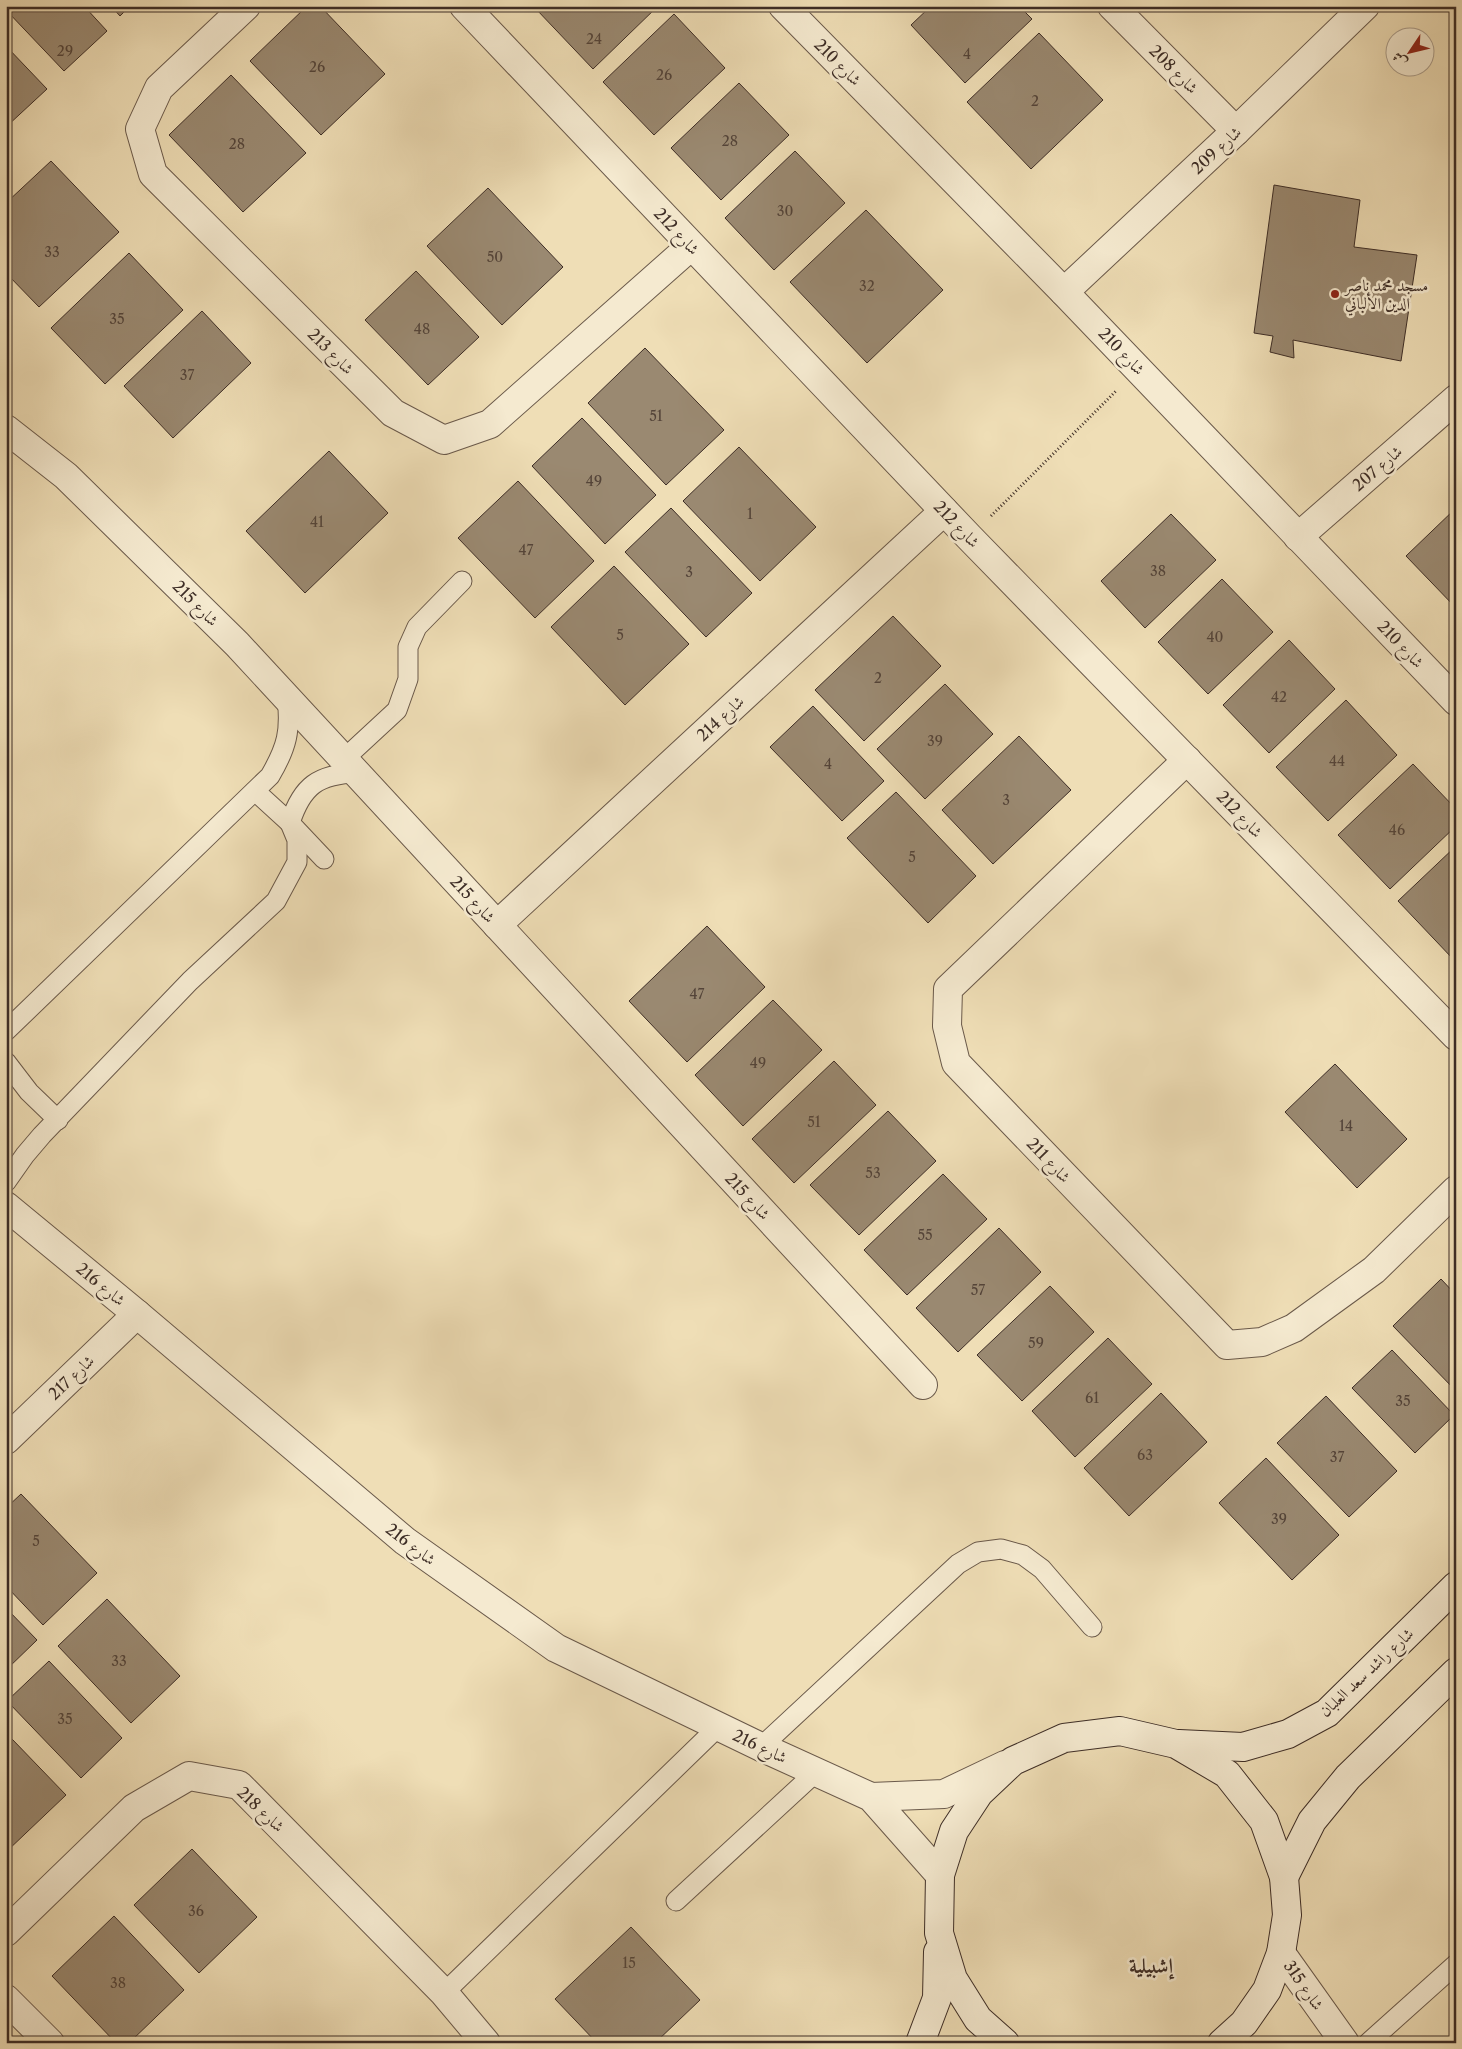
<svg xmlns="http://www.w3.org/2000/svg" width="1462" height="2049" viewBox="0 0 1462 2049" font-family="'Libre Caslon Text',Amiri,serif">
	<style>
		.building { fill: #9a8971; stroke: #3d2d26 }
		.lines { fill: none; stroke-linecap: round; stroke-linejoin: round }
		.lane-casing { stroke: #6a594a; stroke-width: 21 }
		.street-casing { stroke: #6a594a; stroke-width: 30 }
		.secondary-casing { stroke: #3d2d26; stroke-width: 30 }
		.path { stroke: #3d2d26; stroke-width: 3; stroke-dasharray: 1 2.5; stroke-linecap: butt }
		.lane { stroke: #f5ead0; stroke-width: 19 }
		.street { stroke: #f5ead0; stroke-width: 28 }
		.secondary { stroke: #f5ead0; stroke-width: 28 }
		.poi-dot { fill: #8f2418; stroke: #f5ead0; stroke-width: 2 }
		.labels { text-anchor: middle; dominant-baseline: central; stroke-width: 5; stroke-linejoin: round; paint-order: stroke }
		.number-label { font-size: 14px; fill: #544439 }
		.street-label { font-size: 16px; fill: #3d2d26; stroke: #f5ead0 }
		.poi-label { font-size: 16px; fill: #3d2d26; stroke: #f5ead0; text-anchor: start }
		.district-label { font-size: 21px; font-weight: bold; fill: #3d2d26; stroke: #f5ead0 }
	</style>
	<rect width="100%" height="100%" fill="#efdeb6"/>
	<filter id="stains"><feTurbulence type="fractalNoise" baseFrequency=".004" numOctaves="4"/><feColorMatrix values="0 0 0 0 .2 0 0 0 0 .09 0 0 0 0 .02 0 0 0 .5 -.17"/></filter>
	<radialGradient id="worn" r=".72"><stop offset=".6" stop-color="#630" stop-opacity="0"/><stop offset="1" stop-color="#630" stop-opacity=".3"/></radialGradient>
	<g class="building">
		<polygon points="6,6 84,6 107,31 64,71 6,10"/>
		<polygon points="111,6 130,6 120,16"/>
		<polygon points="307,6 320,6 385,74 321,135 250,61"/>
		<polygon points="538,6 658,6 593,69 536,9"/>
		<polygon points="931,6 1019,6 1032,19 965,83 911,25"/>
		<polygon points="674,14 725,68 654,135 603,82"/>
		<polygon points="1039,33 1103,100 1031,169 967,102"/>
		<polygon points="6,46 47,89 6,127"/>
		<polygon points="231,75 306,153 243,212 169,135"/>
		<polygon points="739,83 789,135 721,200 671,148"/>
		<polygon points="795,151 845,203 774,270 725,218"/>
		<polygon points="51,161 119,232 39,307 6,273 6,203"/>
		<polygon points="1274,185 1360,200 1354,247 1417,255 1401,361 1293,340 1294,358 1270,352 1273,336 1254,333"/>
		<polygon points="488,188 563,267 502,325 427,246"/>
		<polygon points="866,210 943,290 867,363 790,282"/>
		<polygon points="129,253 183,310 105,384 51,328"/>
		<polygon points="416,271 479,337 428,385 365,320"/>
		<polygon points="202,311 251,363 173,438 124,386"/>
		<polygon points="645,348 724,430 666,485 588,403"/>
		<polygon points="582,418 656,495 605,544 532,466"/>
		<polygon points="739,447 816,527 760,581 683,501"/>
		<polygon points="329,451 388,513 305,593 246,531"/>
		<polygon points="518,481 594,561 535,618 458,538"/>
		<polygon points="671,508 752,593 706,637 625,552"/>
		<polygon points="1456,508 1456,608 1406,556"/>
		<polygon points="1171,514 1216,560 1145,628 1101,581"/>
		<polygon points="614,566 689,644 625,705 551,627"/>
		<polygon points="1222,579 1273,632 1208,694 1158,642"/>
		<polygon points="893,616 941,666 864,741 815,690"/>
		<polygon points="1289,640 1335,689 1269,753 1223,705"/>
		<polygon points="945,684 993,734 925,799 877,749"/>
		<polygon points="1346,700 1397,755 1328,821 1276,767"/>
		<polygon points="813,706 884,781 842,821 770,747"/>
		<polygon points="1019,736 1071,790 993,864 942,810"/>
		<polygon points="1413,764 1456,809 1456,826 1390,889 1338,835"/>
		<polygon points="896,792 976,876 928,923 847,838"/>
		<polygon points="1456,846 1456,956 1453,959 1398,901"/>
		<polygon points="707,926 765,987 687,1062 629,1001"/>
		<polygon points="773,1000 822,1050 743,1126 695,1075"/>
		<polygon points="834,1061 876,1105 794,1183 752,1139"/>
		<polygon points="1335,1064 1407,1139 1357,1188 1285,1112"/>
		<polygon points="888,1111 936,1161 859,1235 810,1185"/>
		<polygon points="943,1174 987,1219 907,1295 864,1250"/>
		<polygon points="999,1228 1041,1272 958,1352 916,1308"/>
		<polygon points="1441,1279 1456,1295 1456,1391 1393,1326"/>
		<polygon points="1050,1286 1094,1332 1022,1401 977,1355"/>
		<polygon points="1108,1338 1152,1384 1075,1457 1032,1411"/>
		<polygon points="1392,1350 1454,1415 1415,1453 1352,1388"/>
		<polygon points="1161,1393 1207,1442 1129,1516 1084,1468"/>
		<polygon points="1326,1396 1397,1471 1349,1517 1277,1443"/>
		<polygon points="1266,1458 1339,1535 1292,1580 1219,1503"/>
		<polygon points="21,1494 97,1573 43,1625 6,1586 6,1508"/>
		<polygon points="107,1599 180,1676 131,1723 58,1646"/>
		<polygon points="6,1608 37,1640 6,1670"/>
		<polygon points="49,1661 122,1738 81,1778 7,1701"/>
		<polygon points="12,1739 66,1795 6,1852 6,1745"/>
		<polygon points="192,1849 257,1917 199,1973 134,1905"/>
		<polygon points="114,1916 184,1990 129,2043 116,2043 52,1976"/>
		<polygon points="631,1927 700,2000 655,2043 597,2043 555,1999"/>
	</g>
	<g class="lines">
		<defs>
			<g id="lane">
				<polyline points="343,760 397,710 408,679 408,647 417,627 462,581"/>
				<polyline points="255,791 290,823 324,859"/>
				<path d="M6,1031L270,776C287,747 291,731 287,697"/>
				<polyline points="6,1062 29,1092 58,1120"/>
				<path d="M6,1182L25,1155L42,1135L190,981L276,901L297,862V840L290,823C302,786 318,774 357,773"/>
				<polyline points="761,1747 958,1564 978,1552 1001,1549 1023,1555 1042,1569 1092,1627"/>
				<polyline points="676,1901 816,1772"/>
				<polyline points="444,1993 719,1726"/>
				<polyline points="1368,2043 1456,1964"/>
			</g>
			<g id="street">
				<polyline points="246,6 159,88 140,129 153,174 393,413 444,440 490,424 691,246"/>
				<polyline points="464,6 969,537 1456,1036"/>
				<polyline points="783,6 1064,292 1456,701"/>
				<polyline points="1112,6 1236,131"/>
				<polyline points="1064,292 1236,131 1365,6"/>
				<polyline points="6,429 66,476 237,644 923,1385"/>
				<polyline points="1298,537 1456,399"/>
				<polyline points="1187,760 948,989 947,1026 956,1063 1227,1345 1262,1342 1294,1328 1374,1270 1456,1190"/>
				<polyline points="497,925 944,511"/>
				<polyline points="6,1206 137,1314 405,1541 556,1648 761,1747 871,1797 940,1875"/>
				<polyline points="6,1440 137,1314"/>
				<polyline points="871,1797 944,1794 1005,1765"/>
				<polyline points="6,1932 134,1808 189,1776 239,1785 444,1993 486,2043"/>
				<polyline points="1281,1953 1345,2043"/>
				<polyline points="6,1999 50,2043"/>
			</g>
			<g id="secondary">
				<polyline points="1179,1744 1243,1747 1288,1734 1327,1713 1456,1586"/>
				<polyline points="1284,1877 1312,1821 1348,1777 1456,1672"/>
				<polyline points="920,2043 937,1998 938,1952"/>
				<polyline points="1005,2043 978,2019 953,1979 939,1933 940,1875 954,1831 979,1793 1013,1761 1064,1738 1120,1731 1176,1744 1227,1774 1264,1821 1284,1877 1287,1915 1281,1953 1267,1990 1244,2023 1222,2043"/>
			</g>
		</defs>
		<use href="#lane" class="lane-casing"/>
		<use href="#street" class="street-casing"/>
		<use href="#secondary" class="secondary-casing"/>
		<polyline class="path" points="991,516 1116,391"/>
		<use href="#lane" class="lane"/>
		<use href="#street" class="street"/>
		<use href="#secondary" class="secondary"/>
	</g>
	<circle class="poi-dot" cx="1335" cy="294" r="5"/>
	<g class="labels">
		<g class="number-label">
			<text x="594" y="39">24</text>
			<text x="65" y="51">29</text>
			<text x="967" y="54">4</text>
			<text x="317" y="67">26</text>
			<text x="664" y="75">26</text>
			<text x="1035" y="101">2</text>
			<text x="730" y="141">28</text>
			<text x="237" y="144">28</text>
			<text x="785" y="211">30</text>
			<text x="52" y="252">33</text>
			<text x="495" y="257">50</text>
			<text x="867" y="286">32</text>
			<text x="117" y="319">35</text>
			<text x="422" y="329">48</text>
			<text x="187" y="375">37</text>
			<text x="656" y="416">51</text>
			<text x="594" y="481">49</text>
			<text x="750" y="514">1</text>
			<text x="317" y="522">41</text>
			<text x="526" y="550">47</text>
			<text x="1158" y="571">38</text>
			<text x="689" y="572">3</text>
			<text x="620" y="635">5</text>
			<text x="1215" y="637">40</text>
			<text x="878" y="678">2</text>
			<text x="1279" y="697">42</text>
			<text x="935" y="741">39</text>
			<text x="1337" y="761">44</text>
			<text x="828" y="764">4</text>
			<text x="1006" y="800">3</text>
			<text x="1397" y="830">46</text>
			<text x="912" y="857">5</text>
			<text x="697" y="994">47</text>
			<text x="758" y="1063">49</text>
			<text x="814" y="1122">51</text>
			<text x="1346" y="1126">14</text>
			<text x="873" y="1173">53</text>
			<text x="925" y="1235">55</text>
			<text x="978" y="1290">57</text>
			<text x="1036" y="1343">59</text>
			<text x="1092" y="1398">61</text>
			<text x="1403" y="1401">35</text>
			<text x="1145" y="1455">63</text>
			<text x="1337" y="1457">37</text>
			<text x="1279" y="1519">39</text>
			<text x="36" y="1541">5</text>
			<text x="119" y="1661">33</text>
			<text x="65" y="1719">35</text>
			<text x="196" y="1911">36</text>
			<text x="629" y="1963">15</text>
			<text x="118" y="1983">38</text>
		</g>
		<g class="street-label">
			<text transform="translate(838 62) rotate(45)">شارع 210</text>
			<text transform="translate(1174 69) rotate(45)">شارع 208</text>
			<text transform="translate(1216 150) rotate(-43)">شارع 209</text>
			<text transform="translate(677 231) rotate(47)">شارع 212</text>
			<text transform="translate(331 351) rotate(45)">شارع 213</text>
			<text transform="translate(1122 351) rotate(46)">شارع 210</text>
			<text transform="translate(1377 468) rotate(-41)">شارع 207</text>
			<text transform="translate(957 524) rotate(46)">شارع 212</text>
			<text transform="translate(196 603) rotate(45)">شارع 215</text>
			<text transform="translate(1401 644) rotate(46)">شارع 210</text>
			<text transform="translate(720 718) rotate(-43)">شارع 214</text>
			<text transform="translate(1240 814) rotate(46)">شارع 212</text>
			<text transform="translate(473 899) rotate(47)">شارع 215</text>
			<text transform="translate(1049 1160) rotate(46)">شارع 211</text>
			<text transform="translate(748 1196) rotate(47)">شارع 215</text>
			<text transform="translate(101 1284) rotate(39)">شارع 216</text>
			<text transform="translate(71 1377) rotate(-44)">شارع 217</text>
			<text transform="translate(411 1544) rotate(37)">شارع 216</text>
			<text transform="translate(1366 1672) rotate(-43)">شارع راشد سعد العلبان</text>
			<text transform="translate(760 1746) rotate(25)">شارع 216</text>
			<text transform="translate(261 1809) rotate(43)">شارع 218</text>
			<text transform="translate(1304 1985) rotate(55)">شارع 315</text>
		</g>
		<g class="poi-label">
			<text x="1345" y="285">مسجد محمد ناصر<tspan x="1345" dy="18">الدين الألباني</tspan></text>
		</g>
		<g class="district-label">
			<text x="1151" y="1965">إشبيلية</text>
		</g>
	</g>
	<rect width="1462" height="2049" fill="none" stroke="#efdeb6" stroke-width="25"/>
	<rect x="8" y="8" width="1447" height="2034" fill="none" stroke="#3d2d26" stroke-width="2.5"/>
	<rect x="12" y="12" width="1437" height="2024" fill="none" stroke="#3d2d26"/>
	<g transform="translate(1410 52) rotate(235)"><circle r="24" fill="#f5ead0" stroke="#ab9e8c"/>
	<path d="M0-4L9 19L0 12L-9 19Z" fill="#8f2418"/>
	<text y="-8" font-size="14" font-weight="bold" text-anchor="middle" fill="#3d2d26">ش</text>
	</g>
	<rect width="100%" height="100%" filter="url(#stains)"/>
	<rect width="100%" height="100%" fill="url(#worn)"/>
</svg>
